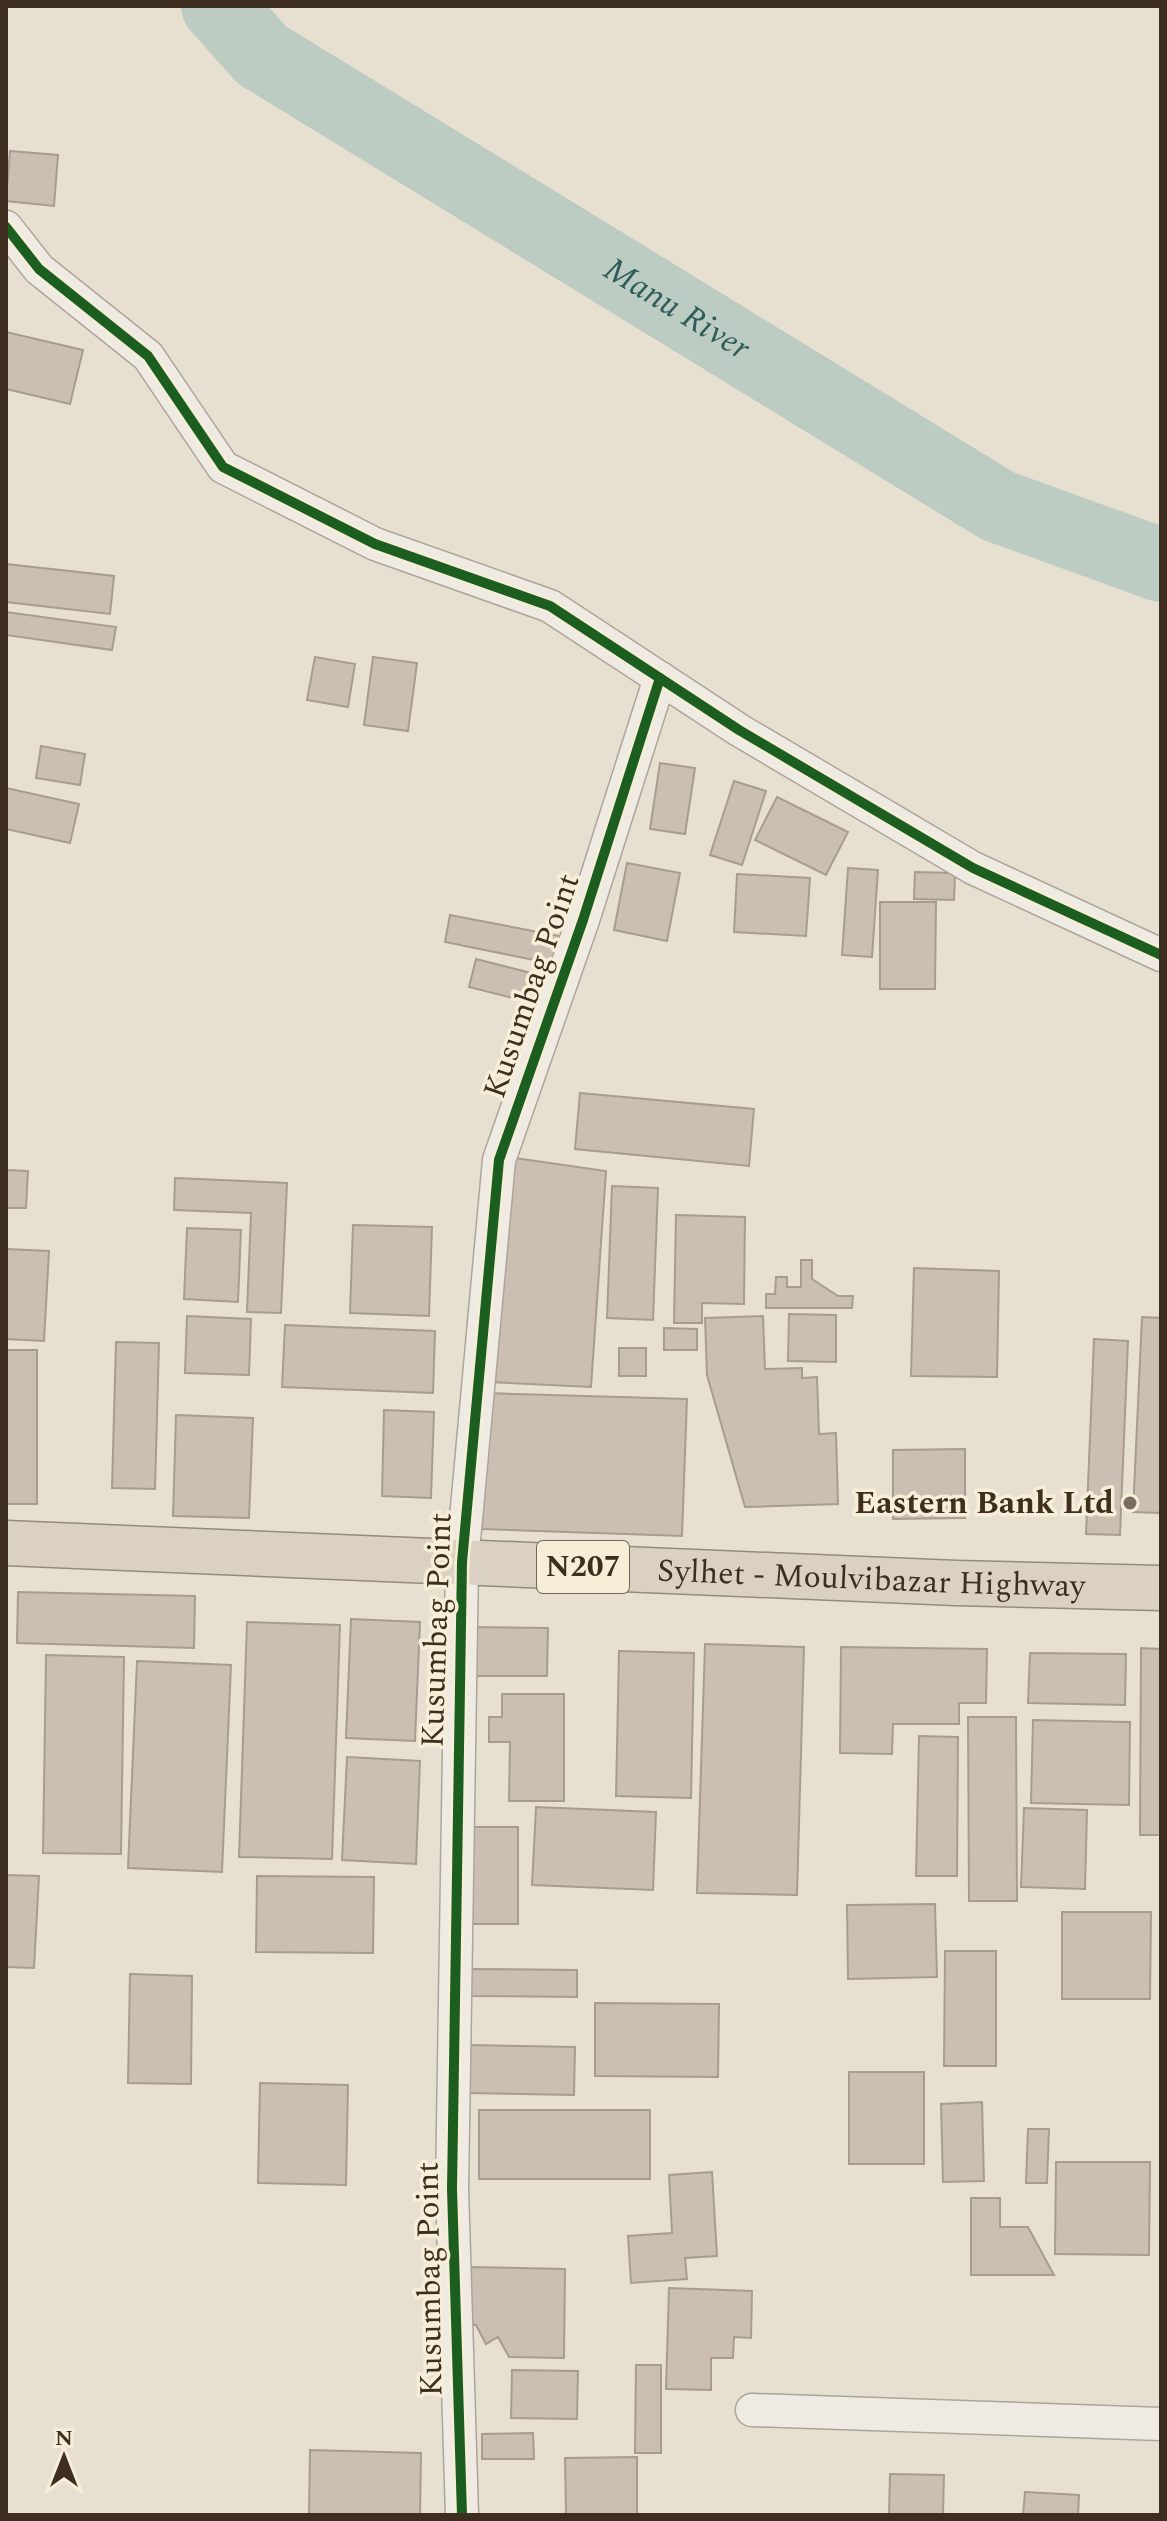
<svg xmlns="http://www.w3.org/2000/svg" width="1167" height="2521" viewBox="0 0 1167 2521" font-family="Spectral,serif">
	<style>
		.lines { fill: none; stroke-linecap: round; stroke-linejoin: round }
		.river { stroke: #bcccc2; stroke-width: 74 }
		.building { fill: #cbbfb2; stroke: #a89c90; stroke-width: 2 }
		.street-casing { stroke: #ada599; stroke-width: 35 }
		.highway-casing { stroke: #928b80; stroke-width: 47 }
		.street { stroke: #efebe3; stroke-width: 32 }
		.highway { stroke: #dad1c2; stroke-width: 44 }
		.cycleway-casing { stroke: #f7eed8; stroke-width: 15 }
		.cycleway { stroke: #1b5e20; stroke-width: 10 }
		.poi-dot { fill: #786c5e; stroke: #f7eed8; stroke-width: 3 }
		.labels { text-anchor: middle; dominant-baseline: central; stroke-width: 7; stroke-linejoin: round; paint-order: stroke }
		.shield { fill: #f7eed8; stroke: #756857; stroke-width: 2 }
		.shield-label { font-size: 30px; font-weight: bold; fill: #3d2e20 }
		.street-label { font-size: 32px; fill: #3d2e20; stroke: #f7eed8 }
		.poi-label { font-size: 32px; font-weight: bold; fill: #3d2e20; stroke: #f7eed8; text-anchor: end }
		.water-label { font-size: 34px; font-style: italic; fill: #2f5d5a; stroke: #f7eed8 }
	</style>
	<rect width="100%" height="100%" fill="#e7e0d1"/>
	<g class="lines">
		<path class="river" id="s1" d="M218,6L262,55L998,506L1161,565"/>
	</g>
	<g class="building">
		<polygon points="10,151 58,155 54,206 6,201"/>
		<polygon points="6,332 83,350 70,404 6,389"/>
		<polygon points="6,564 114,576 110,614 6,602"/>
		<polygon points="6,612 116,627 112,650 6,635"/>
		<polygon points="315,657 355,664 348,707 307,700"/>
		<polygon points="373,657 417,663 408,731 364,725"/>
		<polygon points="41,746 85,754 80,785 36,778"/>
		<polygon points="660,763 695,768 685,834 650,829"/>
		<polygon points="734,781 766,791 742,865 710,855"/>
		<polygon points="6,788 79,804 70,843 6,829"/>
		<polygon points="777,797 848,832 826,875 755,840"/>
		<polygon points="627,863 680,873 667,941 614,930"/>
		<polygon points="848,868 878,870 872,957 842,955"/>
		<polygon points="915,872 955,873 954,900 914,899"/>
		<polygon points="737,874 810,878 806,936 734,932"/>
		<polygon points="880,902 936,902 935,989 880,989"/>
		<polygon points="450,915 559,936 554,964 445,942"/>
		<polygon points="476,959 547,977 541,1005 469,987"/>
		<polygon points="580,1093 754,1109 749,1166 575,1149"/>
		<polygon points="515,1158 606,1171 591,1387 489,1382"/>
		<polygon points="6,1170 28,1171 26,1208 6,1208"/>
		<polygon points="175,1178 287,1183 281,1313 247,1312 251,1213 174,1210"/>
		<polygon points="612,1186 658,1188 653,1320 607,1318"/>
		<polygon points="676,1215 745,1217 744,1304 702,1303 702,1323 674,1323"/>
		<polygon points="353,1225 432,1227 429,1316 350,1313"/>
		<polygon points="187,1228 241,1230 238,1302 184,1299"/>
		<polygon points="6,1249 49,1251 44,1341 6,1339"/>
		<polygon points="801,1260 812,1260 812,1279 838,1296 853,1296 852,1308 766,1308 766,1294 775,1294 776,1277 787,1277 787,1287 801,1287"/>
		<polygon points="914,1268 999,1271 997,1377 911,1376"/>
		<polygon points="789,1314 836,1315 836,1362 788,1361"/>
		<polygon points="187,1316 251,1319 249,1375 185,1373"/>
		<polygon points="763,1316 765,1369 802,1368 802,1378 817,1377 819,1434 836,1433 838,1504 745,1507 707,1375 705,1318"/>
		<polygon points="1142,1317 1161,1318 1161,1513 1133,1512"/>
		<polygon points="285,1325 435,1331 433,1393 282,1387"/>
		<polygon points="664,1328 697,1329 697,1350 664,1350"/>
		<polygon points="1094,1339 1128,1341 1120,1535 1086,1534"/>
		<polygon points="116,1342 159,1343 155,1489 112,1488"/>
		<rect x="619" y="1348" width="27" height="28"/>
		<rect x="6" y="1350" width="31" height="154"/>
		<polygon points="486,1393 687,1399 682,1536 482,1529"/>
		<polygon points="384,1410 434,1412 431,1498 382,1496"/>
		<polygon points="176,1415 253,1418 249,1518 173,1516"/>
		<polygon points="965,1449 965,1518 893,1519 893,1450"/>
		<polygon points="18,1592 195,1596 194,1648 17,1643"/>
		<polygon points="351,1619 420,1622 415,1741 346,1738"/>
		<polygon points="247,1622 340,1625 332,1859 239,1857"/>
		<polygon points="470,1627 548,1628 547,1676 470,1676"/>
		<polygon points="705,1644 804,1647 797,1895 697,1893"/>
		<polygon points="841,1647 987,1649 986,1703 959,1703 959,1724 893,1724 892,1754 840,1753"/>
		<polygon points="1141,1648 1161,1649 1161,1835 1140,1835"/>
		<polygon points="619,1651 694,1653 691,1798 616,1796"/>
		<polygon points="1030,1653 1126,1654 1125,1705 1028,1703"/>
		<polygon points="46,1655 124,1657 121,1854 43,1853"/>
		<polygon points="137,1661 231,1665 222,1872 128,1868"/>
		<polygon points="502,1694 564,1694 564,1801 509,1801 510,1742 489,1742 489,1717 502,1717"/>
		<polygon points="968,1717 1016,1717 1017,1901 969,1901"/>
		<polygon points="1033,1720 1130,1722 1129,1805 1031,1803"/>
		<polygon points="919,1736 958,1737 957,1876 916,1876"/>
		<polygon points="347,1757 420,1761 416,1864 342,1860"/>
		<polygon points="536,1807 656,1812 653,1890 532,1885"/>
		<polygon points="1024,1808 1087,1810 1085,1889 1021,1887"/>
		<rect x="470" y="1827" width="48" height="97"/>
		<polygon points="6,1875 39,1876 34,1968 6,1967"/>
		<polygon points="257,1876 374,1877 373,1953 256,1952"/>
		<polygon points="935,1904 937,1977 848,1979 847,1905"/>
		<polygon points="1062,1912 1151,1912 1150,1999 1062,1999"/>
		<polygon points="945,1951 996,1951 996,2066 944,2066"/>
		<polygon points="470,1969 577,1970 577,1997 470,1996"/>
		<polygon points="130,1974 192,1976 191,2084 128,2083"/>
		<polygon points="595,2003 719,2004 718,2077 595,2076"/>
		<polygon points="467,2045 575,2047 574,2095 466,2093"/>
		<rect x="849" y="2072" width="75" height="92"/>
		<polygon points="260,2083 348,2085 346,2185 258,2183"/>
		<polygon points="982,2102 984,2181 943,2182 941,2104"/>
		<rect x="479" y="2110" width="171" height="69"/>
		<polygon points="1028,2129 1049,2129 1047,2183 1026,2183"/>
		<polygon points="1056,2162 1150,2162 1149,2255 1055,2254"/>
		<polygon points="712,2172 717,2256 685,2258 687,2279 631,2283 628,2236 672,2233 669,2175"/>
		<polygon points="971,2198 1000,2198 1000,2227 1028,2227 1054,2275 971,2275"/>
		<polygon points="468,2267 565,2269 564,2358 509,2357 498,2337 486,2344 476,2325 467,2325"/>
		<polygon points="669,2288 752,2291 751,2338 734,2337 733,2358 711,2358 711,2390 666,2389"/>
		<polygon points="636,2365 661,2365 661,2453 635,2453"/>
		<polygon points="512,2370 578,2371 577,2419 511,2418"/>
		<polygon points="533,2433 534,2459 482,2459 482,2434"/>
		<polygon points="310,2450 421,2453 420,2515 309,2515"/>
		<polygon points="637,2457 637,2515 566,2515 565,2458"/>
		<polygon points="890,2474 944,2475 943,2515 889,2515"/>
		<polygon points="1025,2492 1079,2495 1078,2515 1023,2515"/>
	</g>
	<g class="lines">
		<defs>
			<g id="street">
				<polyline points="6,227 39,269 148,356 223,467 375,544 550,606 739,730 973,868 1161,955"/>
				<polyline points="752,2410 1161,2424"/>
				<polyline points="462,2515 452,2189 462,1562 499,1160 583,920 660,678"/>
			</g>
			<g id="highway">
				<path id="s2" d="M6,1543L956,1583L1161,1588"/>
			</g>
		</defs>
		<use href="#street" class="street-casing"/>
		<use href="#highway" class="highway-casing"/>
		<use href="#street" class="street"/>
		<use href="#highway" class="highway"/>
		<defs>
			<g id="cycleway">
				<polyline points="6,227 39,269 148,356 223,467 375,544 550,606 739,730 973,868 1161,955"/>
				<polyline points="462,2515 452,2189 462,1562 499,1160 583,920 660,678"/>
			</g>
		</defs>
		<use href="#cycleway" class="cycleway-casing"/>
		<use href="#cycleway" class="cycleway"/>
	</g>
	<circle class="poi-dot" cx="1130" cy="1503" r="8"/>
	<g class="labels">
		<rect class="shield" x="537" y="1541" width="92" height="52" rx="6"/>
		<g class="shield-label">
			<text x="583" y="1567">N207</text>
		</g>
		<g class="street-label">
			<text transform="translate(532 986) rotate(-71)">Kusumbag Point</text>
			<text stroke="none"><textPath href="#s2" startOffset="866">Sylhet - Moulvibazar Highway</textPath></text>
			<text transform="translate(437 1630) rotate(-88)">Kusumbag Point</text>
			<text transform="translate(430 2279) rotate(-91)">Kusumbag Point</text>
		</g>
		<g class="poi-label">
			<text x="1114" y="1503">Eastern Bank Ltd</text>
		</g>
		<g class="water-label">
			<text stroke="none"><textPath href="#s1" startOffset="552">Manu River</textPath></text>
		</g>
	</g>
	<rect width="1167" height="2521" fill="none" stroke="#3d2e20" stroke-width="16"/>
	<g transform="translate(64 2457)" stroke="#f7eed8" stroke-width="6" paint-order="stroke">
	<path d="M0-6L14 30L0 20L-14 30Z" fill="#3d2e20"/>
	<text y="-12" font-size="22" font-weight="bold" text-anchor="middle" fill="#3d2e20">N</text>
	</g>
</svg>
